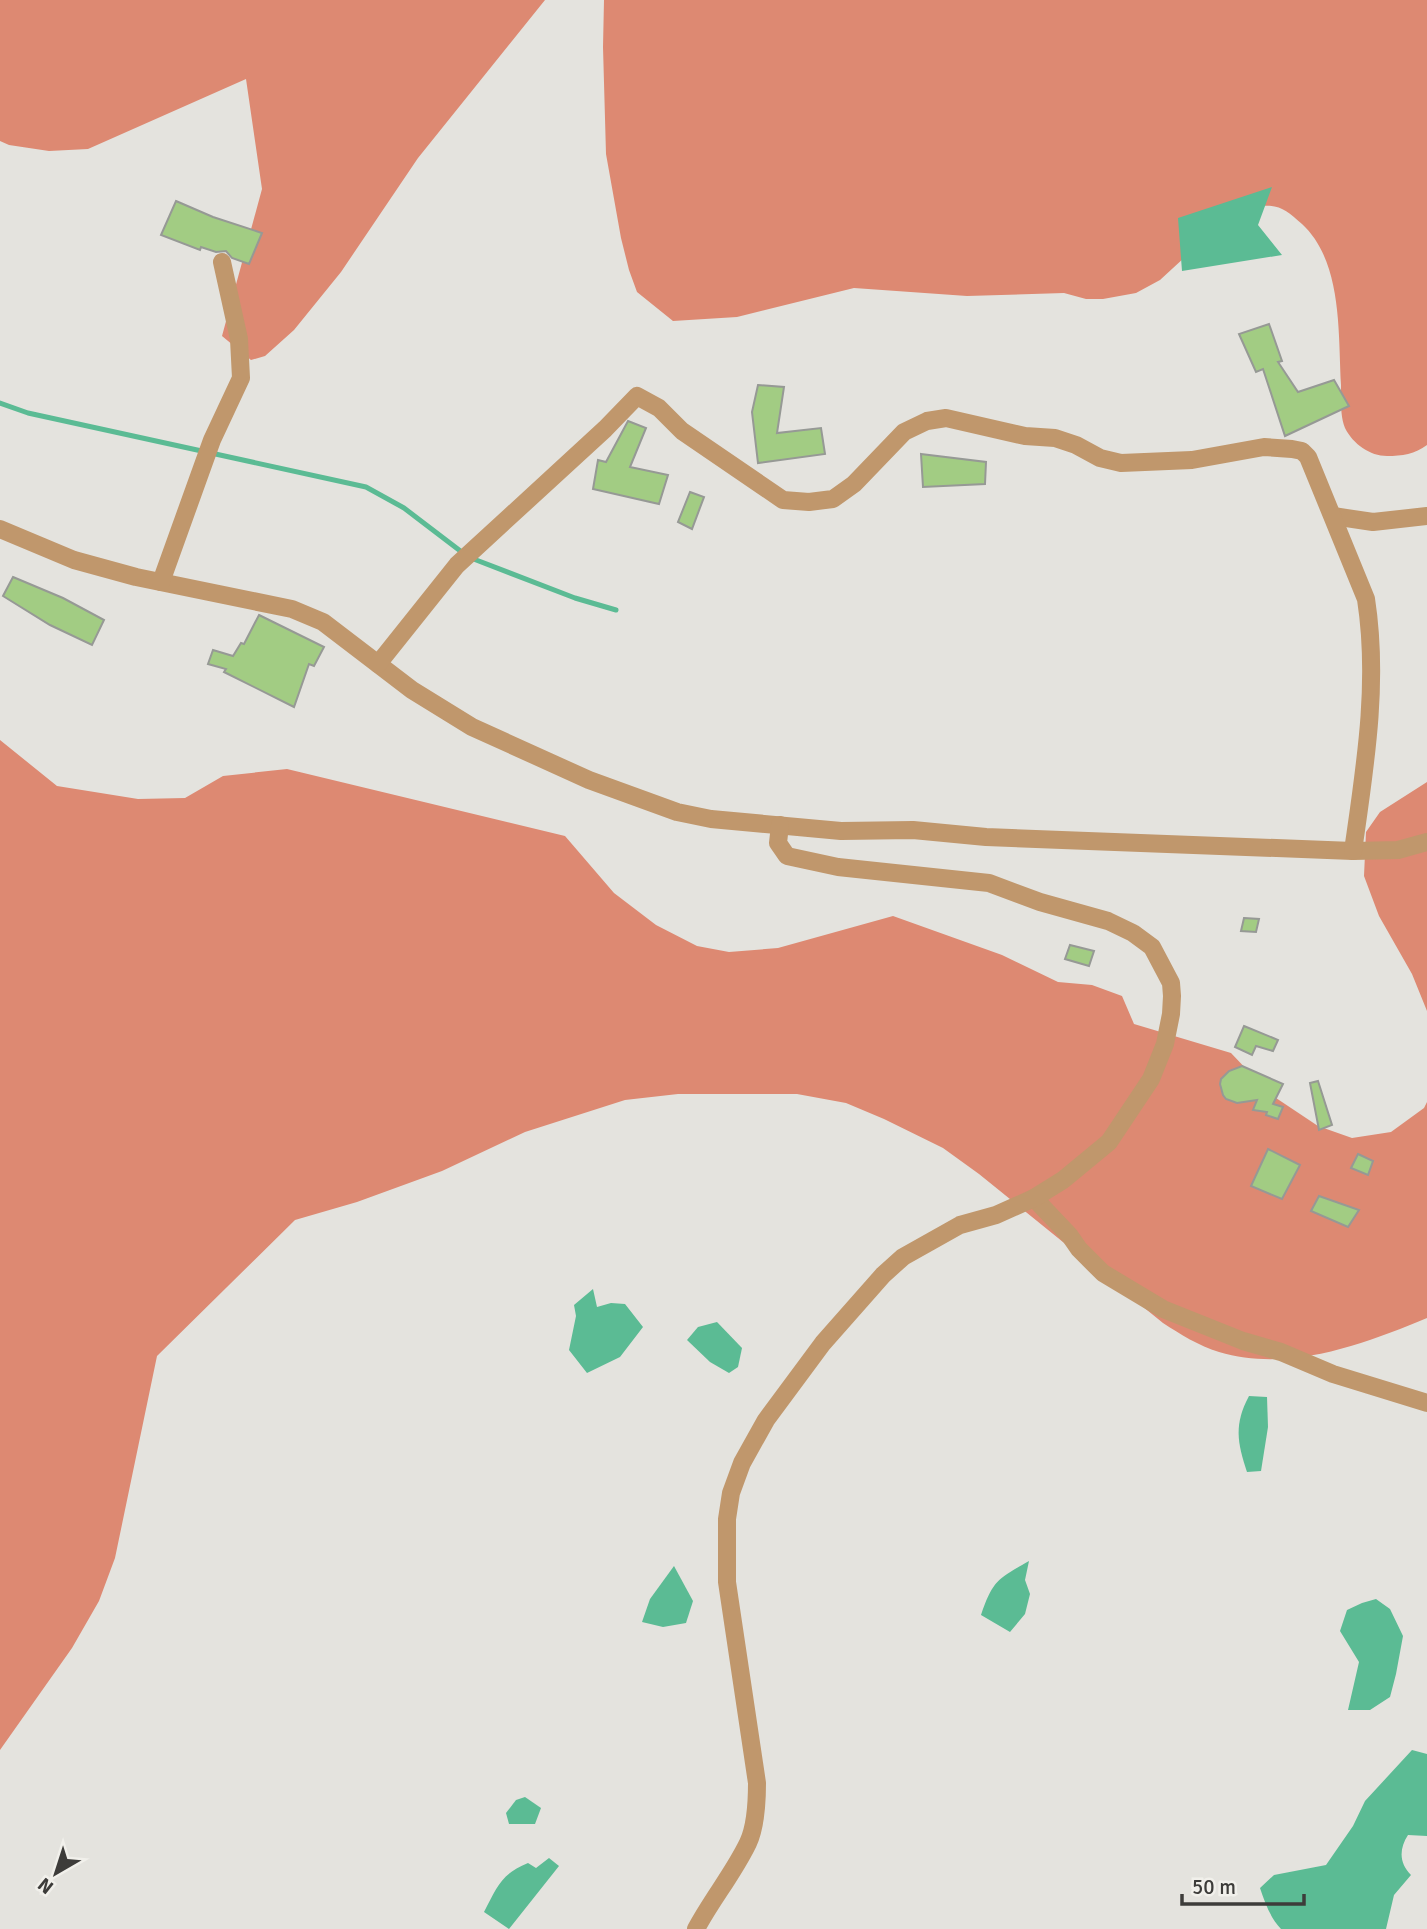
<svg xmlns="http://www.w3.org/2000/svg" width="1427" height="1929" viewBox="0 0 1427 1929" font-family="Signika,sans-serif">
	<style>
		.forest { fill: #dd8972 }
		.water { fill: #5bbb94 }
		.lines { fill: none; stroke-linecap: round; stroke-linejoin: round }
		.stream { stroke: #5bbb94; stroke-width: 5 }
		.building { fill: #a2cc83; stroke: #969995; stroke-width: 2 }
		.minor { stroke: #c0976c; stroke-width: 18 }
	</style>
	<rect width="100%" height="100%" fill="#e4e3de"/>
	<g class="forest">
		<polygon points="0,0 545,0 418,158 341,272 294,330 265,356 251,360 222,336 262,189 246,79 88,149 49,151 9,145 0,141"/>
		<path d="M604,0H1427V445C1415,454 1402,456 1387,456C1370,456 1353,444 1345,428C1340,416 1341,398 1341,385C1338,334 1343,262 1302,224C1287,211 1280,204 1260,206L1185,257L1160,280L1136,293L1103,299H1086L1064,293L967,296L854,288L737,317L673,321L637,292L629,270L621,238L606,154L603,47Z"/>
		<path d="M0,740L57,786L138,799L185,798L223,776L287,769L565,836L614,893L656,925L697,946L729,952L778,948L893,916L1002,955L1058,982L1092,985L1122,996L1134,1024L1231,1053L1270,1094L1318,1126L1352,1138L1391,1132L1424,1108L1427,1102V1318C1364,1344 1289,1373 1219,1352C1199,1346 1180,1334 1163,1323L979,1174L943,1148L884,1119L846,1103L797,1094H678L625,1100L525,1132L442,1171L357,1202L295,1220L157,1356L115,1558L99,1601L72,1648L0,1750Z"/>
		<polygon points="1427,782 1427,1011 1412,974 1379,916 1364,876 1366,832 1380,812"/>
	</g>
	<g class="water">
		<polygon points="1272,187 1258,225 1282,255 1182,271 1178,218"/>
		<polygon points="593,1289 597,1307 611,1303 625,1304 643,1327 620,1357 587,1373 569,1350 576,1316 574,1305"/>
		<polygon points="717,1322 742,1348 738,1367 729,1373 710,1362 687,1340 698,1327"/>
		<path d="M1249,1396L1267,1397L1268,1427L1261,1471L1247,1472C1237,1442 1234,1424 1249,1396Z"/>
		<path d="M1029,1561L1025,1580L1030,1594L1025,1614L1010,1632L981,1615C993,1580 998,1579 1029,1561Z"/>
		<polygon points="674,1566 693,1601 686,1623 663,1627 642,1622 650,1599"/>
		<polygon points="1376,1599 1390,1609 1403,1636 1396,1674 1390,1697 1370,1710 1348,1710 1359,1662 1340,1631 1347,1610 1362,1603"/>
		<path d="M1412,1750L1427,1754V1836L1408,1835C1399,1849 1399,1863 1411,1875L1394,1895L1386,1929H1281C1270,1917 1265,1903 1260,1888L1274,1875L1326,1865L1353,1826L1365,1801Z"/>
		<polygon points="525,1797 541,1808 535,1824 509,1824 506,1813 516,1800"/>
		<path d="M549,1858L559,1866L509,1929L484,1912C497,1887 501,1874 528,1863L536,1868Z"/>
	</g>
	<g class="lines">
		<g class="stream">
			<polyline points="0,403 28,413 366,487 404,508 463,553"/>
			<polyline points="471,558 575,598 616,610"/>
		</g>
	</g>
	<g class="building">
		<polygon points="176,201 213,217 262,233 249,264 232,258 226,251 216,252 201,247 200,250 161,235"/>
		<polygon points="1269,324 1282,361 1278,362 1298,392 1334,380 1349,406 1285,436 1263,369 1256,372 1239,334"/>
		<polygon points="758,385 784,387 777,433 821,428 825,454 758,463 752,412"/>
		<polygon points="628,421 646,428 630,467 668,475 659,504 593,489 598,460 606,462"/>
		<polygon points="921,454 986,462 985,484 923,487"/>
		<polygon points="690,492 704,497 692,529 678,522"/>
		<polygon points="13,577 63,598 104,620 92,645 50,625 3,596"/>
		<polygon points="259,615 324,647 314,666 309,664 294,707 224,672 226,669 208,664 213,650 233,656 241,643 244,644"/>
		<polygon points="1244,918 1259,919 1256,932 1241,931"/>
		<polygon points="1070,945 1094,951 1089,966 1065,959"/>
		<polygon points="1244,1026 1278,1040 1273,1051 1256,1046 1252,1055 1235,1047"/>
		<polygon points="1242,1066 1283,1084 1273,1104 1283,1107 1278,1119 1266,1115 1267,1112 1253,1110 1257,1100 1237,1103 1226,1099 1223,1095 1220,1084 1221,1079 1229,1071"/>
		<polygon points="1318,1081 1332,1125 1319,1130 1310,1083"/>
		<polygon points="1268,1149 1300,1165 1282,1199 1251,1186"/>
		<polygon points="1358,1154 1373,1161 1368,1175 1351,1168"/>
		<polygon points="1319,1196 1359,1210 1348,1227 1311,1211"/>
	</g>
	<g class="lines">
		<g class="minor">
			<polyline points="1333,516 1373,522 1427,516"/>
			<polyline points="0,529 74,560 136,577 292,609 323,622 412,690 472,727 589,780 677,812 711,819 841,831 913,830 986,837 1353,851 1398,850 1427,842"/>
			<polyline points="161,582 212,440 241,378 239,339 222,262"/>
			<path d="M378,664L457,565L605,429L637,396L659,408L682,431L783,500L809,502L833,499L854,484L904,432L927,421L946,418L1025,436L1055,438L1076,445L1100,458L1121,463L1192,460L1264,447L1292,449L1302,451L1308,457L1366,599C1379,683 1365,767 1353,851"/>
			<polyline points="1034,1198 1070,1236 1079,1249 1103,1273 1163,1309 1243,1341 1281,1352 1333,1374 1427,1403"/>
			<path d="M696,1929C712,1899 733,1874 748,1843C756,1826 757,1802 757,1783L727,1582V1519L731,1493L742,1463L766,1420L823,1343L883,1275L903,1257L960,1225L996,1215L1034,1198L1063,1180L1109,1142L1151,1079L1165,1044L1171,1014L1172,996L1171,983L1152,947L1133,933L1108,921L1040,902L989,883L838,867L787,856L778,843L780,825"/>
		</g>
	</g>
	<g transform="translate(56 1873) rotate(219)" stroke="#f1f0eb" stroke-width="5" paint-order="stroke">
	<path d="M0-5L12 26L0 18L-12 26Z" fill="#3d3c3a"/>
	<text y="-10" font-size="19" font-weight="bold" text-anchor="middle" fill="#3d3c3a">N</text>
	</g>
	<path d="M1182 1894v10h122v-10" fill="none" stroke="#3d3c3a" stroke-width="3.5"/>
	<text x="1192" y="1894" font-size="21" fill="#3d3c3a" stroke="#f1f0eb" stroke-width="5" paint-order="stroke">50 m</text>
</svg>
